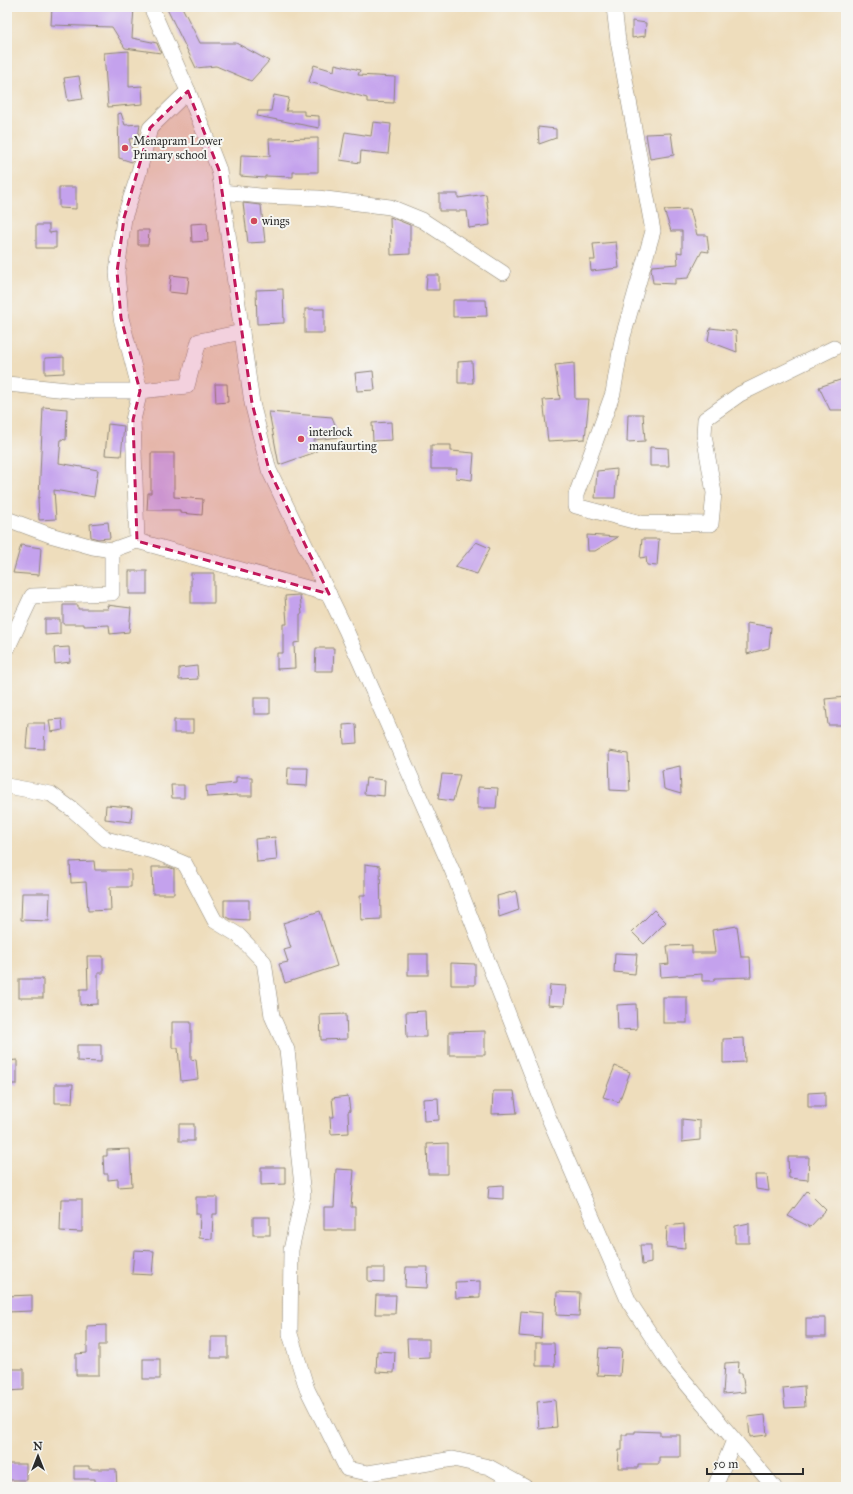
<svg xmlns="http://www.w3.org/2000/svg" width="853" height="1494" viewBox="0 0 853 1494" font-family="'IM FELL Great Primer',serif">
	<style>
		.building { fill: #c4a2ed }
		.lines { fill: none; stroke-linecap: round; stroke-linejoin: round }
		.minor-casing { stroke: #8c8474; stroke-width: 16 }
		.minor { stroke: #fff; stroke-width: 15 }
		.marked { fill: #c2185b; fill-opacity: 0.2; stroke: #c2185b; stroke-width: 3; stroke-dasharray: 8 5; stroke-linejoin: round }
		.poi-dot { fill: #d1495b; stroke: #f6f6f2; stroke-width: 1.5 }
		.labels { text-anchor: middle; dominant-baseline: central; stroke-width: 4; stroke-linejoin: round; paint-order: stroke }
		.poi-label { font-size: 12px; fill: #2b2b2b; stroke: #f6f6f2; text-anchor: start }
	</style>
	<rect width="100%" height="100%" fill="#f6f6f2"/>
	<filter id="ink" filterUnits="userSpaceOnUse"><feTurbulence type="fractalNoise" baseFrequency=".025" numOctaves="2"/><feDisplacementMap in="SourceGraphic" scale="8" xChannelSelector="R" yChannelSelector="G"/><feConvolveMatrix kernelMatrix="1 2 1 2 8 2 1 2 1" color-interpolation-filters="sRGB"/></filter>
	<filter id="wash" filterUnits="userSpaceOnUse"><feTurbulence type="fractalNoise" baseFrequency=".012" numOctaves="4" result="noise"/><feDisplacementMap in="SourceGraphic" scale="16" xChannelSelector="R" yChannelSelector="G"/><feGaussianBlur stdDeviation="0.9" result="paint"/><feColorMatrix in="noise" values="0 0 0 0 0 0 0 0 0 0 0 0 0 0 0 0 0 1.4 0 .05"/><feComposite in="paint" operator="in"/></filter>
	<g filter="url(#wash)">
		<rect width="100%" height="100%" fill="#eeddbc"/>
		<g id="blocks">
			<g class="building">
				<polygon points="52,7 134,7 132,38 157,43 161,53 125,48 112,27 51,25"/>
				<polygon points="166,7 182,7 200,43 236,43 269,61 251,81 216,66 196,68"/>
				<polygon points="632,21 646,23 645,36 632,38"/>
				<polygon points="129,51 129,87 142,86 143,104 108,107 104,53"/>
				<polygon points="335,64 360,70 358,75 395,77 394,103 367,102 367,98 309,82 314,65 334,71"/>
				<polygon points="79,76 83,99 68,101 64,78"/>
				<polygon points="274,95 289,98 286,111 304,111 304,115 319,116 319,128 257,116 258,111 271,111"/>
				<polygon points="121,113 125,125 140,124 138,138 129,139 134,156 132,162 119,158 118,114"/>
				<polygon points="373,122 391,124 388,154 361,151 360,163 340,160 345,132 371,136"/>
				<polygon points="538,127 556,129 556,138 539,144"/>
				<polygon points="671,133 674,155 650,159 646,134"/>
				<polygon points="318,138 318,172 293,172 293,177 265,176 265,178 240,176 241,155 270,156 269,139"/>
				<polygon points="59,187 76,187 76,209 59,208"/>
				<polygon points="439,194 458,194 458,198 486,194 490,225 469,228 467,211 439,211"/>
				<polygon points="243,203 261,205 265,242 248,243"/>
				<polygon points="690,209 697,235 707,235 709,252 702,251 688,278 675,279 675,284 653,283 651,269 652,266 678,264 677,252 682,253 682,231 671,231 664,210"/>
				<polygon points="390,217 410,225 410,254 391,255"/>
				<polygon points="207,223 208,241 192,242 191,224"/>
				<polygon points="36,225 49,225 49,233 56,232 56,248 36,248"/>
				<polygon points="138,230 149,230 148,245 138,245"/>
				<polygon points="616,242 619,268 591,271 590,260 595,260 593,244"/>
				<polygon points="171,275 189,277 187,294 169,292"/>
				<polygon points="427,275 439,275 439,290 426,290"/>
				<polygon points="283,289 284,323 257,324 256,290"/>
				<polygon points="453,300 486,300 487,316 453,317"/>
				<rect x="305" y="309" width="19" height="24"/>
				<polygon points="710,328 736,331 737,352 708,341"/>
				<polygon points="64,357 64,373 45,374 45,358"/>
				<polygon points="472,361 473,383 458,383 458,362"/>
				<polygon points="574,363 575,399 589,399 585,439 548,441 543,400 560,399 555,365"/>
				<polygon points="373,371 375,390 357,391 355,373"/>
				<polygon points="846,378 846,410 830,410 819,387"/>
				<polygon points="215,384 227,384 228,402 216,403"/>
				<polygon points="43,407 67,409 66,440 61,439 59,463 98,470 94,497 54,490 56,519 39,520 38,498 39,498"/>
				<polygon points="269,412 332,417 340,437 314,440 316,452 279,465"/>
				<polygon points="628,414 643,414 645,441 627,442"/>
				<polygon points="391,422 392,440 373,441 372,423"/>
				<polygon points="108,424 124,426 121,456 105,455"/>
				<polygon points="431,445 451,445 451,451 474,453 472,480 456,478 457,469 431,469"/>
				<polygon points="650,447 668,448 669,466 650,466"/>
				<polygon points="151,453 174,453 174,497 203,499 202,515 180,513 180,510 147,510 148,493 151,493"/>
				<polygon points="617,469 615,498 595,498 597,471"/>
				<polygon points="108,522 110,538 98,539 91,537 90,524"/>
				<polygon points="587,535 618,537 595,551 588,551"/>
				<polygon points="642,539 659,539 657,566 647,565 646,557 640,558"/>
				<polygon points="476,542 490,548 477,574 455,567"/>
				<polygon points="21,545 41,548 39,575 13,573"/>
				<rect x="129" y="571" width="18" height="23"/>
				<rect x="191" y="573" width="23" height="30"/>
				<polygon points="298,595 300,595 302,614 300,614 300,642 294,643 295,668 277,669 277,653 283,653 283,624 287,624 285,596"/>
				<polygon points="63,605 78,605 78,609 108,609 107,605 131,608 129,632 110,634 109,625 84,626 84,624 63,624"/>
				<polygon points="45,619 60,619 60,634 45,635"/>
				<polygon points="747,623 771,627 769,648 747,654"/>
				<polygon points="69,647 70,662 55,664 54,648"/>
				<polygon points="316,648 334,648 333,671 315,671"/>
				<polygon points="197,666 198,679 179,680 179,668"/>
				<polygon points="846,697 846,725 828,725 825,699"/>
				<rect x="254" y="698" width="16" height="16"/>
				<polygon points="62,719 63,730 51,732 49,720"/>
				<rect x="174" y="720" width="19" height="13"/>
				<polygon points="28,723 45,723 44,749 26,748"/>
				<polygon points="356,724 357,743 344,744 343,725"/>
				<polygon points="609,751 628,754 630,791 610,790"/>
				<polygon points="680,766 681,794 664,789 662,770"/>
				<polygon points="288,768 308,768 307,786 287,785"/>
				<polygon points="442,774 460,775 453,801 438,799"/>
				<polygon points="236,777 252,777 252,796 237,796 237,795 207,797 206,786 236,783"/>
				<polygon points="366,778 385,780 384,796 364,794"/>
				<polygon points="171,785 184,785 184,798 172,798"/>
				<polygon points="478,787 498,788 496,808 478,808"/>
				<polygon points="106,805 132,807 131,822 105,819"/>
				<polygon points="275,837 277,860 257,862 255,839"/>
				<polygon points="94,861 95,870 131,870 131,887 110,887 111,910 88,911 86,882 71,883 70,862"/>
				<polygon points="365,864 380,866 381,919 361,920 360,895 365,895"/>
				<polygon points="152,867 168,867 174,869 174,894 153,894"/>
				<polygon points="516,891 519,910 499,917 497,896"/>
				<polygon points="22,893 50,893 49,921 21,920"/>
				<polygon points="224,900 249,900 249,920 230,919 224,916"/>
				<polygon points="654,910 666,922 644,944 632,932"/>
				<polygon points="320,911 337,966 285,983 279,964 288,962 284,950 291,948 283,923"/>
				<polygon points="737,926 741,957 750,957 751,977 715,978 714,981 702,981 702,974 661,977 660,965 669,964 667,946 692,945 692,953 715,953 712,930"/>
				<polygon points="615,953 637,954 635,974 614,972"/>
				<rect x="408" y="954" width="20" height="21"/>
				<polygon points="87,956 103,956 103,973 98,973 98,1004 80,1005 80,989 88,989"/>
				<polygon points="451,963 475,964 475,985 451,985"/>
				<rect x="19" y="979" width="24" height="19"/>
				<polygon points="550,985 566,986 564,1006 548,1005"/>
				<rect x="663" y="997" width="24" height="26"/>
				<polygon points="636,1004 637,1029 618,1030 617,1005"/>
				<polygon points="425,1011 426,1037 407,1037 406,1012"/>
				<polygon points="346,1014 347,1039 321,1040 320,1015"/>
				<polygon points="172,1022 191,1022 191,1060 196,1059 198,1079 181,1081 178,1048 172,1048"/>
				<polygon points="485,1031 485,1055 449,1055 449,1032"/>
				<polygon points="744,1038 745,1062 723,1063 723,1039"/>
				<polygon points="77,1045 101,1045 101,1062 77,1061"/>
				<polygon points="17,1060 17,1084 7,1084 7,1061"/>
				<polygon points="615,1066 630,1072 619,1102 603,1097"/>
				<polygon points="55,1084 73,1084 72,1103 55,1103"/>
				<polygon points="493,1091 514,1091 517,1113 492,1114"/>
				<polygon points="825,1092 825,1107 808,1107 808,1093"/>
				<polygon points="348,1096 350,1111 348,1112 349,1133 331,1134 330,1117 334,1117 332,1098"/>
				<polygon points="438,1098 439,1120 424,1121 423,1099"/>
				<polygon points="682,1119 700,1121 700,1140 682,1142"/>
				<rect x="179" y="1124" width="15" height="17"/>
				<polygon points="448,1143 448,1174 428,1174 427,1144"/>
				<polygon points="130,1149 132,1186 118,1187 118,1179 108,1180 108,1174 104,1174 103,1156 107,1156 107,1150"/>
				<polygon points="788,1157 809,1157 808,1180 789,1178"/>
				<polygon points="261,1167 285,1167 285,1184 261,1185"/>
				<polygon points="336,1169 354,1170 351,1207 355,1207 355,1230 324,1230 324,1207 334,1207"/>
				<polygon points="755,1175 767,1175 769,1191 756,1189"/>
				<polygon points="503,1185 503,1199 488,1198 489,1186"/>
				<polygon points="807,1191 826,1210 810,1227 788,1216"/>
				<polygon points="196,1197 217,1197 217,1214 213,1214 212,1239 199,1238 200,1214 196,1214"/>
				<polygon points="61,1199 82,1199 82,1232 60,1231"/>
				<rect x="253" y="1217" width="17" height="18"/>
				<polygon points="749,1223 749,1243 735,1243 735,1226"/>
				<polygon points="684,1224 685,1249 666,1247 667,1226"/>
				<polygon points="640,1245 651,1245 651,1263 642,1265"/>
				<polygon points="134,1250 154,1251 152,1275 132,1274"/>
				<polygon points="406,1267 428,1267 427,1288 405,1287"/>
				<polygon points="368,1268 384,1268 384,1282 368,1281"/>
				<polygon points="480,1281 480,1297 456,1298 455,1282"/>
				<polygon points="557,1292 580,1293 579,1316 556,1315"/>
				<polygon points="32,1295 32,1311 7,1312 7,1296"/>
				<polygon points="376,1295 396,1295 395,1314 375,1314"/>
				<polygon points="521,1311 542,1313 541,1338 519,1336"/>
				<rect x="806" y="1318" width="20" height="19"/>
				<polygon points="106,1325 106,1345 99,1345 99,1375 76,1375 76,1354 87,1353 87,1326"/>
				<rect x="211" y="1337" width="17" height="21"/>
				<polygon points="407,1339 429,1339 429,1357 408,1358"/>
				<polygon points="536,1343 554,1343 555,1366 536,1366"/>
				<polygon points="599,1348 622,1349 620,1376 597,1375"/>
				<polygon points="377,1351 395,1352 394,1373 376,1372"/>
				<rect x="143" y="1359" width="17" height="20"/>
				<polygon points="739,1362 738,1373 742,1373 745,1392 723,1394 725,1363"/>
				<polygon points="7,1369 24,1369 24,1390 7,1391"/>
				<polygon points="804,1386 805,1407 785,1408 783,1388"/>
				<polygon points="555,1400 557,1427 539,1429 537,1402"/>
				<polygon points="765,1415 767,1435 750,1437 748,1417"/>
				<polygon points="635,1431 660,1432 660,1435 680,1435 680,1457 659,1457 659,1464 638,1464 638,1468 618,1468 619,1450 622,1450 622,1435 627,1435 627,1433 635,1433"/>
				<rect x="7" y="1464" width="19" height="16"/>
				<polygon points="74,1466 89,1466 89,1469 116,1469 117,1487 95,1487 95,1479 74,1479"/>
			</g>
		</g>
	</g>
	<g filter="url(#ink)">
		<use href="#blocks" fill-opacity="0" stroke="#8c8474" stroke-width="1"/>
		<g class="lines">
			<defs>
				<g id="minor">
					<polyline points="151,7 188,91 219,170 252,403 269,470 346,630 452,870 548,1116 629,1302 670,1364 774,1487"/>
					<polyline points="614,7 618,41 653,231 622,340 613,393 576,495 576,506 641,523 711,524 714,493 704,435 705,419 740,394 834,348"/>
					<polyline points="222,192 260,196 318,198 390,207 422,220 503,273"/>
					<polyline points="7,384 78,391 140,391 187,386 199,341 242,332"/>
					<polyline points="7,519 50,535 93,547 112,550 137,541 329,594"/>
					<polyline points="137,541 133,420 140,391 121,318 117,272 124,218 138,176 150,128 188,91"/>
					<polyline points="7,649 32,596 112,593 112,550"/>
					<polyline points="7,786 51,794 73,810 106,839 156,852 185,864 215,921 238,935 264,962 272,1016 287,1050 303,1195 291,1250 290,1334 307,1389 347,1469 368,1473 453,1459 489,1467 525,1487"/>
					<polyline points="715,1487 734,1440"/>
				</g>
			</defs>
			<use href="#minor" class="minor-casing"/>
			<use href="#minor" class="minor"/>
		</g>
	</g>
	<path class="marked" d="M188,91L219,170L252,403L269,470L329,594L137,541L133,420L140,391L121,318L117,272L124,218L150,128Z"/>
	<g class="poi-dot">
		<circle cx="125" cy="148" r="4"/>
		<circle cx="254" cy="221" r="4"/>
		<circle cx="301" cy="439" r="4"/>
	</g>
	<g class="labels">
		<g class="poi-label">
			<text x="133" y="141">Menapram Lower<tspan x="133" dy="14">Primary school</tspan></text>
			<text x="262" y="221">wings</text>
			<text x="309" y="432">interlock<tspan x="309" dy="14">manufaurting</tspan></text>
		</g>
	</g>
	<rect width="853" height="1494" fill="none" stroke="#f6f6f2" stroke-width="24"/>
	<g transform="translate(38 1456)" stroke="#f6f6f2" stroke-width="3" paint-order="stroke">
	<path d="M0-3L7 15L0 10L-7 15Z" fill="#2b2b2b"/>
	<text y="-6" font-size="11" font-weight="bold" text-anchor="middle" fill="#2b2b2b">N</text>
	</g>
	<path d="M707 1468v6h96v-6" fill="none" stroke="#2b2b2b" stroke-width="2"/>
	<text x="713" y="1468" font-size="12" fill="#2b2b2b" stroke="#f6f6f2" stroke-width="3" paint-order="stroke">50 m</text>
</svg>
